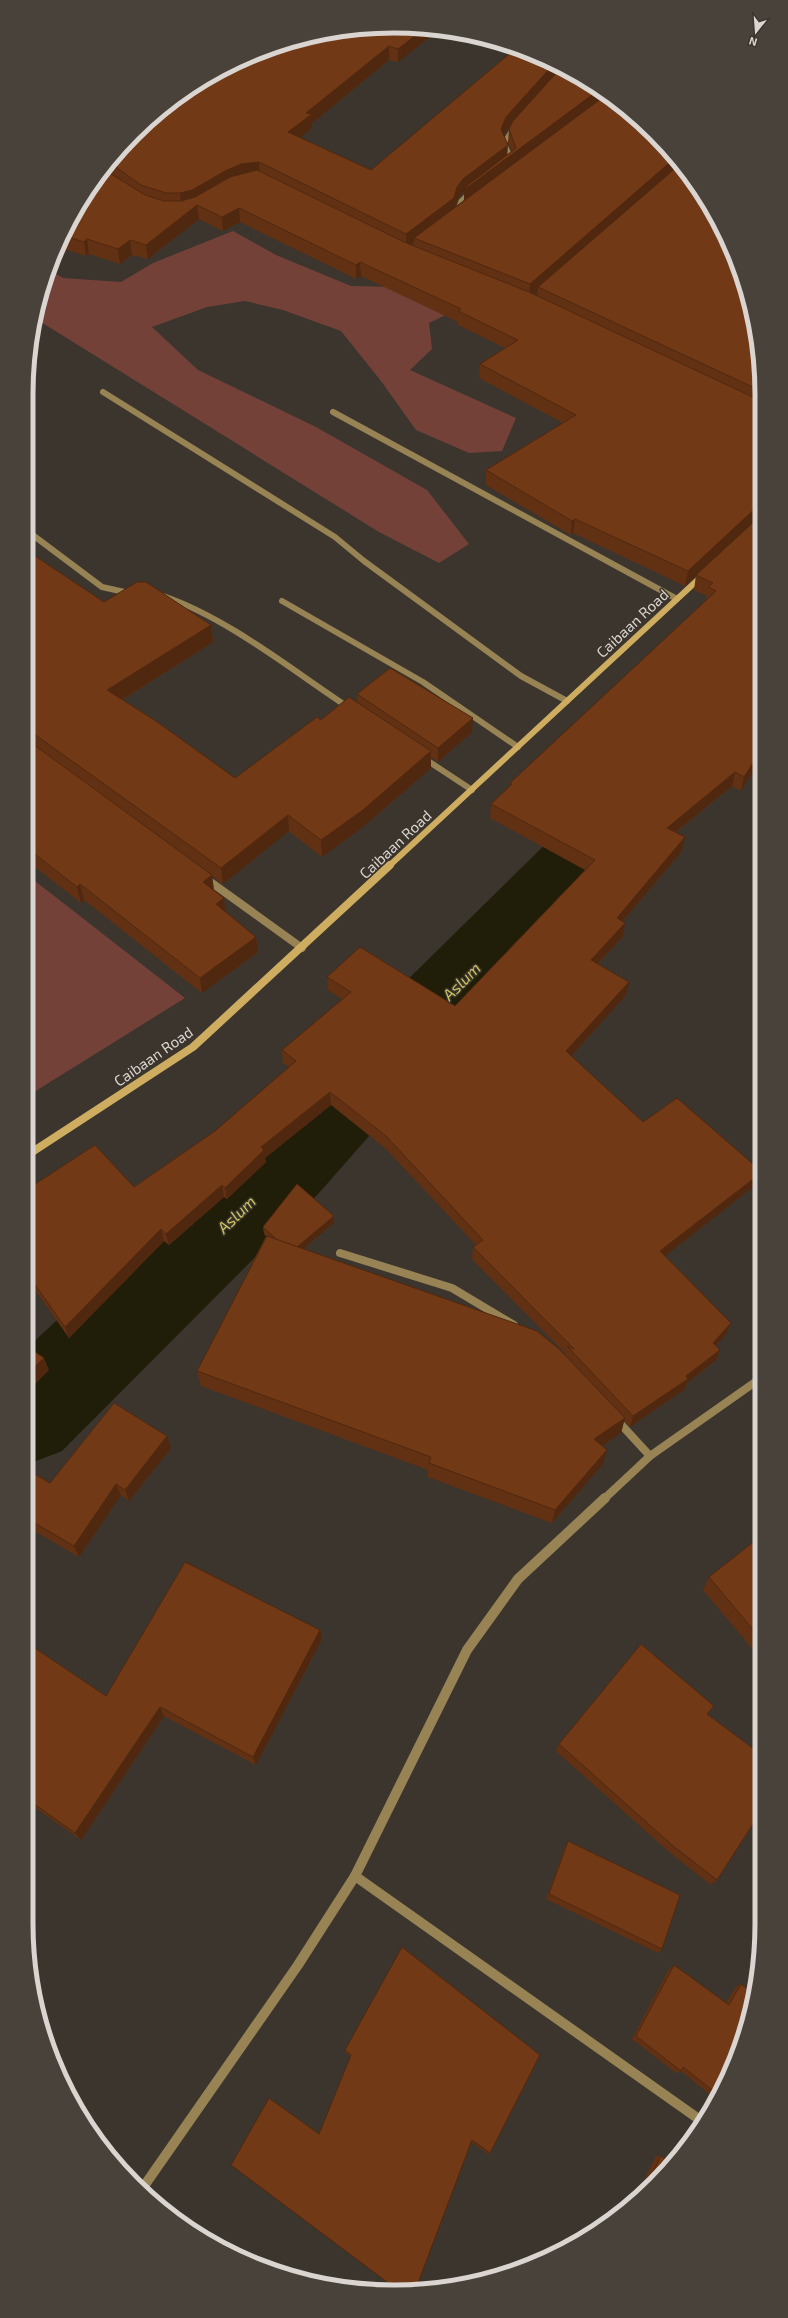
<svg xmlns="http://www.w3.org/2000/svg" width="788" height="2318" viewBox="0 0 788 2318" font-family="'Exo 2',sans-serif">
	<style>
		.green { fill: #744139 }
		.lines { fill: none; stroke-linecap: round; stroke-linejoin: round }
		.river { fill: #201e08; fill-rule: evenodd }
		.lane { stroke: #978354; stroke-width: 8 }
		.street-far3 { stroke: #978354; stroke-width: 5 }
		.street-far2 { stroke: #978354; stroke-width: 6 }
		.street-far1 { stroke: #978354; stroke-width: 8 }
		.street { stroke: #978354; stroke-width: 10 }
		.secondary-far1 { stroke: #cead60; stroke-width: 6 }
		.secondary { stroke: #cead60; stroke-width: 8 }
		.wall { fill: #623113; fill-rule: evenodd }
		.shaded-wall { fill: #50280f }
		.building { fill: #723916; stroke: #50280f }
		.labels { text-anchor: middle; dominant-baseline: central; stroke-width: 3; stroke-linejoin: round; paint-order: stroke }
		.street-label { font-size: 15px; fill: #dad5d0; stroke: #3c352d }
		.water-label { font-size: 16px; font-style: italic; fill: #cbc561; stroke: #3c352d }
		.rim { fill: none; stroke: #dad5d0; stroke-width: 5 }
	</style>
	<rect width="100%" height="100%" fill="#3c352d"/>
	<g class="green">
		<polygon points="233,231 276,255 351,286 393,287 454,311 429,323 432,349 410,370 516,418 502,451 469,453 416,430 381,381 341,331 283,310 245,301 207,307 152,327 198,370 316,427 427,490 469,544 439,563 379,532 36,319 38,299 49,270 63,278 121,282 153,263"/>
		<polygon points="26,874 185,998 26,1097"/>
	</g>
	<g class="lines">
		<polygon class="river" points="666,745 694,753 705,773 694,793 392,1110 319,1193 62,1451 26,1465 26,1349 253,1137 328,1058 638,753"/>
		<g class="lane">
			<polyline points="340,1253 452,1288 514,1325"/>
			<polyline points="616,1419 650,1456"/>
		</g>
		<g class="street-far3">
			<polyline points="510,162 512,160 504,143 516,124"/>
			<polyline points="457,213 461,201 472,190"/>
		</g>
		<g class="street-far2">
			<polyline points="103,392 335,537 364,561 521,676 567,701"/>
			<polyline points="333,412 677,599"/>
			<polyline points="26,530 102,587 129,593"/>
			<path d="M163,596C228,618 293,671 351,709"/>
			<polyline points="282,601 423,682 518,747"/>
			<polyline points="422,757 472,790"/>
		</g>
		<g class="street-far1">
			<polyline points="205,878 302,948"/>
			<polyline points="604,1499 650,1456 761,1378"/>
		</g>
		<g class="street">
			<polyline points="355,1876 703,2122"/>
			<polyline points="142,2189 298,1965 355,1876 467,1650 518,1579 605,1498"/>
		</g>
		<polyline class="secondary-far1" points="389,866 703,575"/>
		<polyline class="secondary" points="26,1156 193,1047 390,865"/>
	</g>
	<g class="wall">
		<path d="M418,27L398,62L389,60L312,123V128L300,138L371,170L514,50L759,346L760,761L741,791L732,786L676,832L682,851L623,921L625,923L623,936L598,964L629,982L626,995L571,1056L643,1122L761,1171V1175L757,1184L665,1256L731,1323L726,1334L716,1345L720,1350L716,1360L687,1383L685,1389L630,1427L624,1421L621,1433L602,1446L603,1464L552,1523L428,1477V1470L201,1386L197,1371L266,1236L264,1234L263,1227L334,1223L303,1249L565,1355L566,1354L472,1259L473,1247L476,1245L386,1149L331,1105L265,1158L266,1162L227,1199L224,1197L169,1245L164,1241L69,1338L26,1277V1190L134,1187L215,1131L289,1067L283,1063L282,1050L342,999L328,990L327,977L455,1006L585,870L490,818L491,804L510,786V783L706,601L707,596L694,590L696,575L757,519L685,586L573,533L571,535L486,485V470L563,423L479,378L480,364L505,348L458,325V322L361,276L356,279L240,222L223,231L199,219L148,259L132,255L120,264L89,254L86,256L58,247L64,231L102,170L151,117ZM512,124L509,129L508,143L512,152L507,155L504,135L506,131ZM464,192V200L455,207L457,201L462,193ZM414,242V246L410,245ZM538,291V296L534,294Z"/>
		<polygon points="26,550 104,602 211,625 213,642 122,700 235,778 321,720 357,703 357,694 472,732 438,762 431,757 431,768 363,827 322,857 289,831 223,884 212,876 214,891 226,912 256,937 258,952 202,993 84,900 81,903 26,860"/>
		<polygon points="171,1448 129,1501 121,1495 79,1557 26,1526 26,1469 50,1483"/>
		<polygon points="761,1536 761,1659 703,1590 709,1577"/>
		<polygon points="320,1630 322,1639 256,1765 164,1716 81,1840 26,1801 26,1642 106,1696"/>
		<polygon points="708,1714 717,1880 711,1885 668,1851 556,1751 559,1744"/>
		<polygon points="568,1841 662,1949 658,1953 546,1899 565,1847"/>
		<polygon points="674,1965 726,2003 736,1987 741,1984 750,2019 714,2098 681,2071 676,2073 632,2039 669,1969"/>
		<polygon points="345,2050 490,2153 488,2154 346,2053"/>
		<polygon points="656,2156 661,2156 654,2184 634,2201"/>
	</g>
	<g class="shaded-wall">
		<polygon points="425,28 439,30 398,62 398,49"/>
		<polygon points="275,46 191,103 165,108 213,74"/>
		<polygon points="389,46 389,60 312,123 312,128 289,147 288,132 306,113"/>
		<polygon points="551,67 559,70 506,131 500,143 501,129 506,117"/>
		<polygon points="600,89 608,96 464,205 464,192 462,193 457,201 453,213 414,238 414,242 406,248 406,234 457,187 463,179 508,145 507,158"/>
		<polygon points="675,158 680,166 538,287 538,291 529,298 530,284"/>
		<polygon points="259,162 260,176 181,207 180,193 227,170 241,164"/>
		<polygon points="197,205 199,219 148,259 146,245"/>
		<polygon points="239,208 240,222 223,231 222,217"/>
		<polygon points="87,239 89,254 86,256 84,242"/>
		<polygon points="130,240 132,255 120,264 118,249"/>
		<polygon points="360,262 361,276 356,279 356,265"/>
		<polygon points="759,505 759,519 756,520 685,586 688,571"/>
		<polygon points="575,519 573,533 571,535 572,521"/>
		<polygon points="211,625 213,642 110,707 107,690"/>
		<polygon points="473,718 472,732 438,762 438,748"/>
		<polygon points="431,751 431,768 363,827 322,857 321,840"/>
		<polygon points="760,752 760,761 741,791 744,777"/>
		<polygon points="735,772 732,786 664,841 667,828"/>
		<polygon points="288,815 289,831 223,884 221,868"/>
		<polygon points="685,837 682,851 614,931 617,918"/>
		<polygon points="212,875 214,891 203,882"/>
		<polygon points="80,884 84,900 81,903 77,887"/>
		<polygon points="224,898 226,914 216,904"/>
		<polygon points="625,923 623,936 589,973 591,960"/>
		<polygon points="256,937 258,952 202,993 200,978"/>
		<polygon points="629,982 626,995 564,1064 566,1051"/>
		<polygon points="330,1092 331,1105 265,1158 266,1162 227,1199 225,1188 261,1147"/>
		<polygon points="761,1173 761,1175 757,1184 656,1263 660,1251"/>
		<polygon points="222,1185 224,1197 169,1245 166,1234"/>
		<polygon points="334,1216 334,1223 291,1259 290,1252"/>
		<polygon points="161,1229 164,1241 69,1338 65,1327"/>
		<polygon points="731,1323 726,1334 709,1353 713,1343"/>
		<polygon points="720,1350 716,1360 687,1383 685,1389 630,1427 633,1416"/>
		<polygon points="44,1358 49,1370 26,1393 26,1375"/>
		<polygon points="625,1418 621,1433 590,1454 594,1439"/>
		<polygon points="167,1436 171,1448 129,1501 125,1490"/>
		<polygon points="607,1450 603,1464 552,1523 555,1510"/>
		<polygon points="116,1484 121,1495 79,1557 74,1546"/>
		<polygon points="320,1630 322,1639 256,1765 253,1757"/>
		<polygon points="160,1707 164,1716 81,1840 75,1833"/>
		<polygon points="200,2227 202,2227 227,2252 221,2248"/>
	</g>
	<g class="building">
		<polygon points="418,27 425,28 398,49 389,46 306,113 312,114 288,132 371,170 514,50 551,67 506,117 501,129 508,145 463,179 457,187 454,198 406,234 259,162 241,164 227,170 192,190 180,193 166,193 141,185 109,162 151,117 176,99 194,96 256,54 275,46 346,29"/>
		<polygon points="559,70 598,88 600,89 464,190 468,185 516,148 509,129 513,121"/>
		<polygon points="213,74 196,85 210,75"/>
		<polygon points="606,95 671,152 675,158 530,284 414,238"/>
		<polygon points="679,165 734,253 759,346 759,390 538,287"/>
		<polygon points="103,169 145,195 164,201 181,201 195,197 230,177 257,170 404,242 529,292 759,400 759,505 688,571 575,519 572,521 486,470 576,415 480,364 518,340 458,311 461,309 360,262 356,265 239,208 222,217 197,205 146,245 130,240 118,249 87,239 84,242 62,235 64,231"/>
		<polygon points="759,517 760,752 744,777 735,772 667,828 685,837 617,918 625,923 591,960 629,982 566,1051 643,1122 677,1098 761,1171 761,1173 660,1251 731,1323 713,1343 720,1350 686,1376 688,1379 633,1416 567,1346 574,1349 473,1247 483,1240 386,1136 330,1092 261,1147 264,1150 225,1188 222,1185 166,1234 161,1229 65,1327 26,1272 26,1190 95,1145 134,1187 215,1131 296,1061 282,1050 351,992 327,977 360,947 455,1006 595,860 491,804 512,784 510,783 716,591 708,587 713,583 696,575"/>
		<polygon points="26,550 104,602 137,582 146,582 211,625 107,690 156,721 235,778 317,717 321,720 349,697 431,751 363,810 321,840 288,815 221,868 26,728"/>
		<polygon points="390,668 473,718 438,748 357,694"/>
		<polygon points="26,739 212,875 203,882 224,898 216,904 256,937 200,978 80,884 77,887 26,847"/>
		<polygon points="297,1184 334,1216 297,1247 277,1240 263,1227"/>
		<polygon points="267,1236 537,1331 559,1349 625,1418 594,1439 607,1450 555,1510 429,1463 431,1457 197,1371"/>
		<polygon points="26,1346 44,1358 26,1375"/>
		<polygon points="114,1403 167,1436 125,1490 116,1484 74,1546 26,1518 26,1469 50,1483"/>
		<polygon points="761,1536 761,1639 709,1577"/>
		<polygon points="185,1562 320,1630 253,1757 160,1707 75,1833 26,1798 26,1642 106,1696"/>
		<polygon points="641,1644 714,1706 707,1714 762,1755 762,1810 717,1880 672,1845 559,1744"/>
		<polygon points="568,1841 680,1895 662,1949 549,1894"/>
		<polygon points="402,1947 540,2055 490,2153 472,2140 415,2291 399,2291 231,2165 269,2098 319,2134 351,2055 345,2050"/>
		<polygon points="674,1965 729,2005 741,1984 753,1993 750,2019 716,2093 683,2067 681,2071 636,2036"/>
		<polygon points="661,2156 671,2164 654,2184 642,2195"/>
		<polygon points="200,2227 221,2248 196,2232"/>
	</g>
	<g class="labels">
		<g class="street-label">
			<text transform="translate(632 623) rotate(-43)">Caibaan Road</text>
			<text transform="translate(395 844) rotate(-43)">Caibaan Road</text>
			<text transform="translate(153 1056) rotate(-35)">Caibaan Road</text>
		</g>
		<g class="water-label">
			<text transform="translate(461 981) rotate(-45)">Aslum</text>
			<text transform="translate(236 1214) rotate(-44)">Aslum</text>
		</g>
	</g>
	<path d="M0 0H788V2318H0ZM394 33H394A361 361 0 0 1 755 394V1924A361 361 0 0 1 394 2285H394A361 361 0 0 1 33 1924V394A361 361 0 0 1 394 33Z" fill="#49423a" fill-rule="evenodd"/>
	<path class="rim" d="M394 33H394A361 361 0 0 1 755 394V1924A361 361 0 0 1 394 2285H394A361 361 0 0 1 33 1924V394A361 361 0 0 1 394 33Z"/>
	<g transform="translate(756 32) rotate(197)" stroke="#3c352d" stroke-width="3" paint-order="stroke">
	<path d="M0-3L7 15L0 10L-7 15Z" fill="#dad5d0"/>
	<text y="-6" font-size="11" font-weight="bold" text-anchor="middle" fill="#dad5d0">N</text>
	</g>
</svg>
